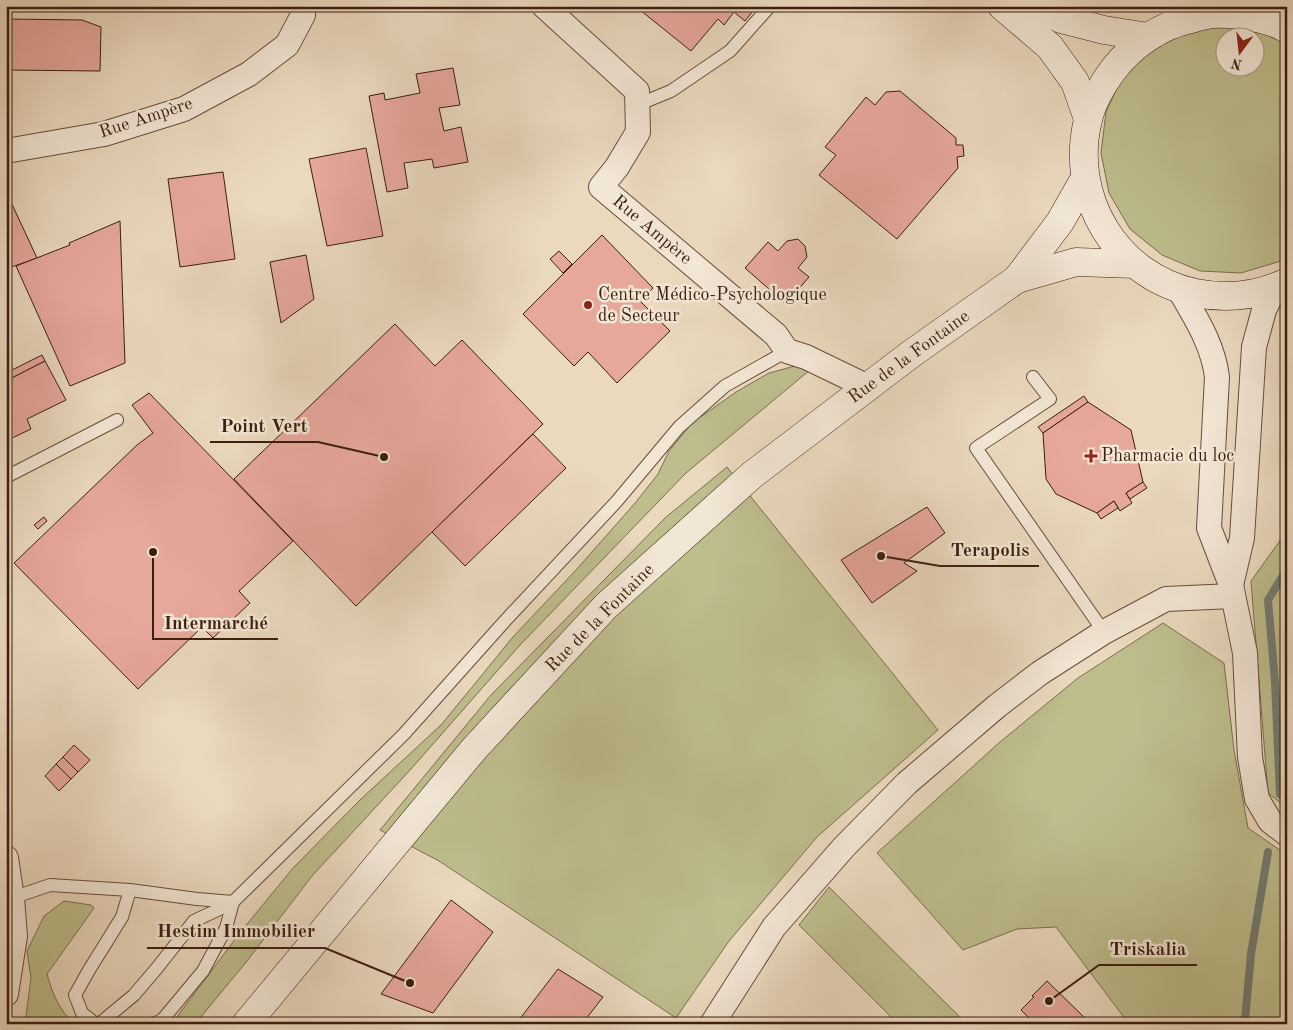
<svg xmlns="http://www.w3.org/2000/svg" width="1293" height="1030" viewBox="0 0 1293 1030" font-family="'Old Standard TT',serif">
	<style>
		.green { fill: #bebd8c; stroke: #7c6e4e; fill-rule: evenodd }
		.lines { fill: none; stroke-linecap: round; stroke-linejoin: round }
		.stream { stroke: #737c70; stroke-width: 8 }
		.building { fill: #e7a89c; stroke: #3b1e10 }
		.lane-casing { stroke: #674d3c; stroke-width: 14 }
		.street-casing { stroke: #674d3c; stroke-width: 26 }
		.secondary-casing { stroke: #3b1e10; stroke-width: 29 }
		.lane { stroke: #f2e6d5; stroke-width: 12 }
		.street { stroke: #f2e6d5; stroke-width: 24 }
		.secondary { stroke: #f2e6d5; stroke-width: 28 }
		.poi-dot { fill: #8f2418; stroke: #f2e6d5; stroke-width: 2 }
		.labels { text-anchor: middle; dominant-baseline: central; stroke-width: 5; stroke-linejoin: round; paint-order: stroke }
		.street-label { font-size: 18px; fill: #3b1e10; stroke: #f2e6d5 }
		.poi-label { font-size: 18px; fill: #3b1e10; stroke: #f2e6d5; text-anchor: start }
		.leader { fill: none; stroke: #3b1e10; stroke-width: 2 }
		.callout-dot { fill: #3b1e10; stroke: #f2e6d5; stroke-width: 2 }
		.callout-label { font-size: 19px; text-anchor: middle; font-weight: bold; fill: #3b1e10; stroke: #f2e6d5; stroke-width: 5; stroke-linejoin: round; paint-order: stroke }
	</style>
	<rect width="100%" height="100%" fill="#ebd9be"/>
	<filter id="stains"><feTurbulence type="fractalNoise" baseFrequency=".004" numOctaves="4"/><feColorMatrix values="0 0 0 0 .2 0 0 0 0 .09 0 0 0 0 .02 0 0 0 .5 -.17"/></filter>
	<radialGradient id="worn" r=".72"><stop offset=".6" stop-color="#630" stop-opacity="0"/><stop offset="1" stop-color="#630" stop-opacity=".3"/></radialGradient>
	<g class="green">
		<path d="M1230,22L1287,39V257L1281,261L1241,273L1200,271L1162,255L1130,229L1109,193L1101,153L1106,112L1123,75L1152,46L1189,27ZM1226,38H1256V68H1226Z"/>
		<polygon points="795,366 810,370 686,473 520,645 411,769 312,876 247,961 195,1024 170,1024 176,1018 239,934 293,868 361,799 441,725 513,637 576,570 636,502 658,474 669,451 692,423 736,392 769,373"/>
		<polygon points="727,467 938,730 817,837 729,941 676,1018 439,861 380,830 491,695 665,518"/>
		<polygon points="1287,531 1287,808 1268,793 1251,581"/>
		<polygon points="1163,623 1224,663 1234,750 1248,828 1287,855 1287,969 1282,1001 1287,1024 1129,1024 1056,927 1017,929 963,950 877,853 1000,742 1078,678"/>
		<polygon points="829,887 967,1024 898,1024 799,925"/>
		<path d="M64,901L91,905L94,908L47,974C52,993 60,1012 75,1024H25L31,978L27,951L44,916Z"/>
	</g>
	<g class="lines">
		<g class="stream">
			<polyline points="1280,794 1275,682 1268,600 1287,569"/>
			<polyline points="1242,1024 1245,1020 1251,954 1268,852"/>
		</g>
	</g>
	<g class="building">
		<polygon points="635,6 757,6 745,21 734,12 724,25 718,19 691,51"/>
		<polygon points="8,19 82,20 101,27 100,71 7,70"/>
		<polygon points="453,68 460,105 439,108 444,131 461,127 468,162 434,168 432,159 404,163 408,188 387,192 369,96 384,93 385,100 420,93 416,74"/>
		<polygon points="900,91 956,138 956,145 963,145 964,156 957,157 958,168 897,239 819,175 836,155 825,147 866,97 875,105 886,92"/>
		<polygon points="366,148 383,236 327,246 309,159"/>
		<polygon points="223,172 235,259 180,267 168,179"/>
		<polygon points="10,200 37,258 6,269 6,201"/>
		<polygon points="120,221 125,363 70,386 16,266 70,245 69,243"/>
		<polygon points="602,235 653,288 640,301 670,331 617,383 588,352 574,366 523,314"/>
		<polygon points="798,239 805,246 807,257 798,268 809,277 786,304 745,268 768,242 778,251 787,241"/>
		<polygon points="559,251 572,264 563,273 550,259"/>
		<polygon points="306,255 314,299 281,323 270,262"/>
		<polygon points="395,324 435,366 462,340 543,424 356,606 234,479"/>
		<polygon points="42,355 45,361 6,381 6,373"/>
		<polygon points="45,361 66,400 27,419 31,429 6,441 6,381"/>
		<polygon points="149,393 293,541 239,591 250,603 213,638 202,627 138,689 14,563 137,445 153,433 132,405"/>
		<polygon points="1084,396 1088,402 1043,433 1038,427"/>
		<polygon points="1088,402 1131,430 1143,482 1126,493 1132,503 1120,511 1114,501 1097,513 1056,494 1046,479 1043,433"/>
		<polygon points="533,434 566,468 465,566 432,532"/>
		<polygon points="1143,482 1147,488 1130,499 1126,493"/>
		<polygon points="1114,501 1118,508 1101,519 1097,513"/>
		<polygon points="927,507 945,533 904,563 917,571 872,603 841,560"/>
		<polygon points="44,517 47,521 38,529 34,525"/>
		<polygon points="74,745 90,760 78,772 63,757"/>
		<polygon points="63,757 78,772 71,779 56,764"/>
		<polygon points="56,764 71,779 59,791 45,776"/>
		<polygon points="451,900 493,932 433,1013 381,994"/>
		<polygon points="558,969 603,997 582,1024 516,1024"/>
		<polygon points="1047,981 1086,1019 1080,1024 1035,1024 1021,1010 1034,997 1032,996"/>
	</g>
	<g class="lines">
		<defs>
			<g id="lane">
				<polyline points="637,105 671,91 730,51 770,6"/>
				<polyline points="1033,377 1050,399 976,448 1104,632"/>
				<polyline points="6,477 117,420"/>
				<polyline points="12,898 50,885 130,890 197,899 233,902 404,734 504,622 617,501 679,427 725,386 787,351"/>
				<polyline points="96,1024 82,1013 75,995 89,970 122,917 130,890"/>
				<polyline points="99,1024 134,995 157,968 194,921 232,903"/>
				<polyline points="154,1024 163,1019 203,971 226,928 233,902"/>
			</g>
			<g id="street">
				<polyline points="544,6 637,91 638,132 617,167 601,187 776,335 787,351 806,357 868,387"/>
				<polyline points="6,151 104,134 184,109 249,74 287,45 303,15 303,6"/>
				<path d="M1179,289C1195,317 1213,344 1217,377L1209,528L1231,585L1245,653L1250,757L1257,799L1270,821L1287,834"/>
				<polyline points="1231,585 1242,538 1254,347 1264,310 1275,288"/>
				<polyline points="6,858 12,898 15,936 6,994"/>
				<polyline points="712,1024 774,927 844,847 907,783 997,706 1040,673 1104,632 1166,599 1233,596"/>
			</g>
			<g id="secondary">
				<polyline points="1002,6 1050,47 1075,82 1088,119"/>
				<polyline points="1037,6 1061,19 1104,30 1148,37"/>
				<path d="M1287,29C1269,18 1234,13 1213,14C1206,15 1198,17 1191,19C1161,25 1132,45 1113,70C1102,85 1092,101 1088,120C1069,197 1116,276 1195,293C1226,299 1258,296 1287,282"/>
				<polyline points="1017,279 1076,262 1135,264"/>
				<polyline points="246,1024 474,749 606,606 752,475 911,354 1017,279 1060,222 1085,178"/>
			</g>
		</defs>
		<use href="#lane" class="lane-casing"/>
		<use href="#street" class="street-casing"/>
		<use href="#secondary" class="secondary-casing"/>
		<use href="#lane" class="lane"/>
		<use href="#street" class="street"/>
		<use href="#secondary" class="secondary"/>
	</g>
	<g class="poi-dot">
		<circle cx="588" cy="305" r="5"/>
		<path d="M1088.5 448.5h5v5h5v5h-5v5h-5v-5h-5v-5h5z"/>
	</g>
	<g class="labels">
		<g class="street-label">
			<text transform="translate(146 118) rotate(-18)">Rue Ampère</text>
			<text transform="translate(652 230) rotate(40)">Rue Ampère</text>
			<text transform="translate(909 357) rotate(-36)">Rue de la Fontaine</text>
			<text transform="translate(600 618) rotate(-45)">Rue de la Fontaine</text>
		</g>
		<g class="poi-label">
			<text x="598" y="295">Centre Médico-Psychologique<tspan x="598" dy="21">de Secteur</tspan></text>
			<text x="1101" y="456">Pharmacie du loc</text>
		</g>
	</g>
	<path class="leader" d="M384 457L318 442H210M881 556L940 566H1039M153 552L153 639H278M410 983L325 948H147M1049 1001L1099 965H1197"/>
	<g class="callout-dot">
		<circle cx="384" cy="457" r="5"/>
		<circle cx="881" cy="556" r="5"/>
		<circle cx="153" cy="552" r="5"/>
		<circle cx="410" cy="983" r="5"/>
		<circle cx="1049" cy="1001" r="5"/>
	</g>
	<g class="callout-label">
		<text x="264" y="432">Point Vert</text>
		<text x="990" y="556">Terapolis</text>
		<text x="216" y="629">Intermarché</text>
		<text x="236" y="937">Hestim Immobilier</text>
		<text x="1148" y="955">Triskalia</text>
	</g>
	<rect width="1293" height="1030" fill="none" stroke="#ebd9be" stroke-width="25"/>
	<rect x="8" y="8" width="1278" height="1015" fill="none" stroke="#3b1e10" stroke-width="2.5"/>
	<rect x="12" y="12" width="1268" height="1005" fill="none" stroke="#3b1e10"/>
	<g transform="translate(1240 52) rotate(195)"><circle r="24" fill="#f2e6d5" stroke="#a99686"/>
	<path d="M0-4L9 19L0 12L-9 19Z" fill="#8f2418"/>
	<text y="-8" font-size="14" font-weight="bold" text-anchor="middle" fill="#3b1e10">N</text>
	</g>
	<rect width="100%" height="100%" filter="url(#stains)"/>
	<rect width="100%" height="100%" fill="url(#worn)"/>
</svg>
